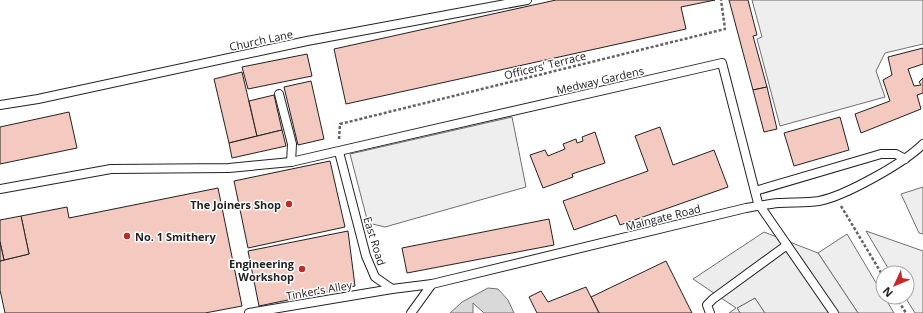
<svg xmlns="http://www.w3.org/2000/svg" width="923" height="313" viewBox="0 0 923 313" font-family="'Open Sans',sans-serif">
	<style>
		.green { fill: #eee; stroke: #6f6f6f }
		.parking { fill: #ededed; stroke: #6f6f6f }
		.water { fill: #d9d9d9; stroke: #6f6f6f }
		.building { fill: #f3c9c0; stroke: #222 }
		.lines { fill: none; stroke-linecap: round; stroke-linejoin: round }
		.lane-casing { stroke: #222; stroke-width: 10 }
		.path { stroke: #646464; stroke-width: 2.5; stroke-dasharray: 3 2; stroke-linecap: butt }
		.lane { stroke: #fff; stroke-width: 8 }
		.poi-dot { fill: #c62828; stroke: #fff; stroke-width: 1.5 }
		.labels { text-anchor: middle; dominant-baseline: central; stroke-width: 3; stroke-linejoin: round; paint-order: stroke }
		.street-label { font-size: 11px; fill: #222; stroke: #fff }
		.poi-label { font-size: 11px; font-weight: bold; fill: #222; stroke: #fff; text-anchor: end }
	</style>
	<rect width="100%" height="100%" fill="#fff"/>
	<g class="green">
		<polygon points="752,0 923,0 923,44 885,53 876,71 885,97 780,126 757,39 762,37"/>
		<polygon points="512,117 526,187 385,227 368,223 350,154"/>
		<polygon points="923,187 923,234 919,233 901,194"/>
		<polygon points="866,231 923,251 923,313 915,313 905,297 907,297 907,273 891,273"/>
		<polygon points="847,234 894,313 858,313 818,253"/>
		<polygon points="755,298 765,313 740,313 737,308"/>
	</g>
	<polygon class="parking" points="764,232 818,253 858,313 765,313 755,298 737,308 740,313 729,313 736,308 693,279"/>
	<polygon class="water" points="488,288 498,289 508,300 514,313 484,313 473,303 473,313 450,313 462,302"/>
	<g class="building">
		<polygon points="556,0 715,0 681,7 686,29 346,104 334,49"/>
		<polygon points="729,0 748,0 757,35 753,36 767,87 753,90"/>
		<polygon points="923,48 923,64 908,69 914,86 921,85 919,82 923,78 923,93 917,95 921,109 861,133 855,114 890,101 883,80 892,75 888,57"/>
		<polygon points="307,54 312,76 248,89 242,67"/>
		<polygon points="242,72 257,136 229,143 214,79"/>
		<polygon points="311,81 324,139 298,145 284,87"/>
		<polygon points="767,87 777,129 764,132 753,90"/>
		<polygon points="274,95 282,130 257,136 249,101"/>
		<polygon points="69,112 77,148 0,164 0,127"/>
		<polygon points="840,117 849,150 794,166 784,133"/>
		<polygon points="660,127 673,165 714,150 728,187 620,225 616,215 574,230 563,201 648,171 635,136"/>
		<polygon points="282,130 286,146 232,158 229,143"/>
		<polygon points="595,132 605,163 572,174 573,177 543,188 530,155 545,150 548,156 565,149 563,144 576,139 577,143 583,141 582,137"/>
		<polygon points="330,161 345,227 248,248 234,181"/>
		<polygon points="218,188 242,306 205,313 5,313 0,290 0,261 29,254 21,216 67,207 69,218"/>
		<polygon points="21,216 29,254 4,260 0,242 0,220"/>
		<polygon points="549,219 554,245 407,273 402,248"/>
		<polygon points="348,231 355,286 259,306 248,251"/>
		<polygon points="0,242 4,260 0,261"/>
		<polygon points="666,261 692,313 599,313 591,297"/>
		<polygon points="586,287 599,313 537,313 529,297 541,291 548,302"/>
	</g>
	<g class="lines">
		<defs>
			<g id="lane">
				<polyline points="279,94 292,144 291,162"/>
				<polyline points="0,105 38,99 307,41 527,0"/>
				<polyline points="339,152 366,256 375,277 392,289 432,284"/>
				<polyline points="0,189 111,169 229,168 291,162 722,63 758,203 834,313"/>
				<polyline points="755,191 881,154 896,154 905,159"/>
				<polyline points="249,313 392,289"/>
				<path d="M411,313L432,284L746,208C757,206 768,204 779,203C793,202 806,203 819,201C845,196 904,163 923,144"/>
				<polyline points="710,313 707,305 713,299 787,245"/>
			</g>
		</defs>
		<use href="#lane" class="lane-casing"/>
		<g class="path">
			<polyline points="339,139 340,124 725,29 721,0"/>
			<polyline points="841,206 883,276"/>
			<polyline points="896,297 906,313"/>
		</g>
		<use href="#lane" class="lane"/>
	</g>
	<g class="poi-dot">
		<circle cx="289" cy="204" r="4"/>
		<circle cx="127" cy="236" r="4"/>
		<circle cx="302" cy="269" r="4"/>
	</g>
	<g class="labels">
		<g class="street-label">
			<text transform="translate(261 40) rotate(-12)">Church Lane</text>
			<text transform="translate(545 65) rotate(-14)">Officers' Terrace</text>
			<text transform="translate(600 80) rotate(-13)">Medway Gardens</text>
			<text transform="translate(663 217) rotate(-14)">Maingate Road</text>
			<text transform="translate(375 241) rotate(73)">East Road</text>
			<text transform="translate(319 290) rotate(-10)">Tinker's Alley</text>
		</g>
		<g class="poi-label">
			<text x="281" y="204">The Joiners Shop</text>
			<text x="135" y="236" text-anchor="start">No. 1 Smithery</text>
			<text x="294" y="263">Engineering<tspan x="294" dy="13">Workshop</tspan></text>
		</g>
	</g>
	<g transform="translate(895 285) rotate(226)"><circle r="19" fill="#ffffff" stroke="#a7a7a7"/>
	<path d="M0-3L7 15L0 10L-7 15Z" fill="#c62828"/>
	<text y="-6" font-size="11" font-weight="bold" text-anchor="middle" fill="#222222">N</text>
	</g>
</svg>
